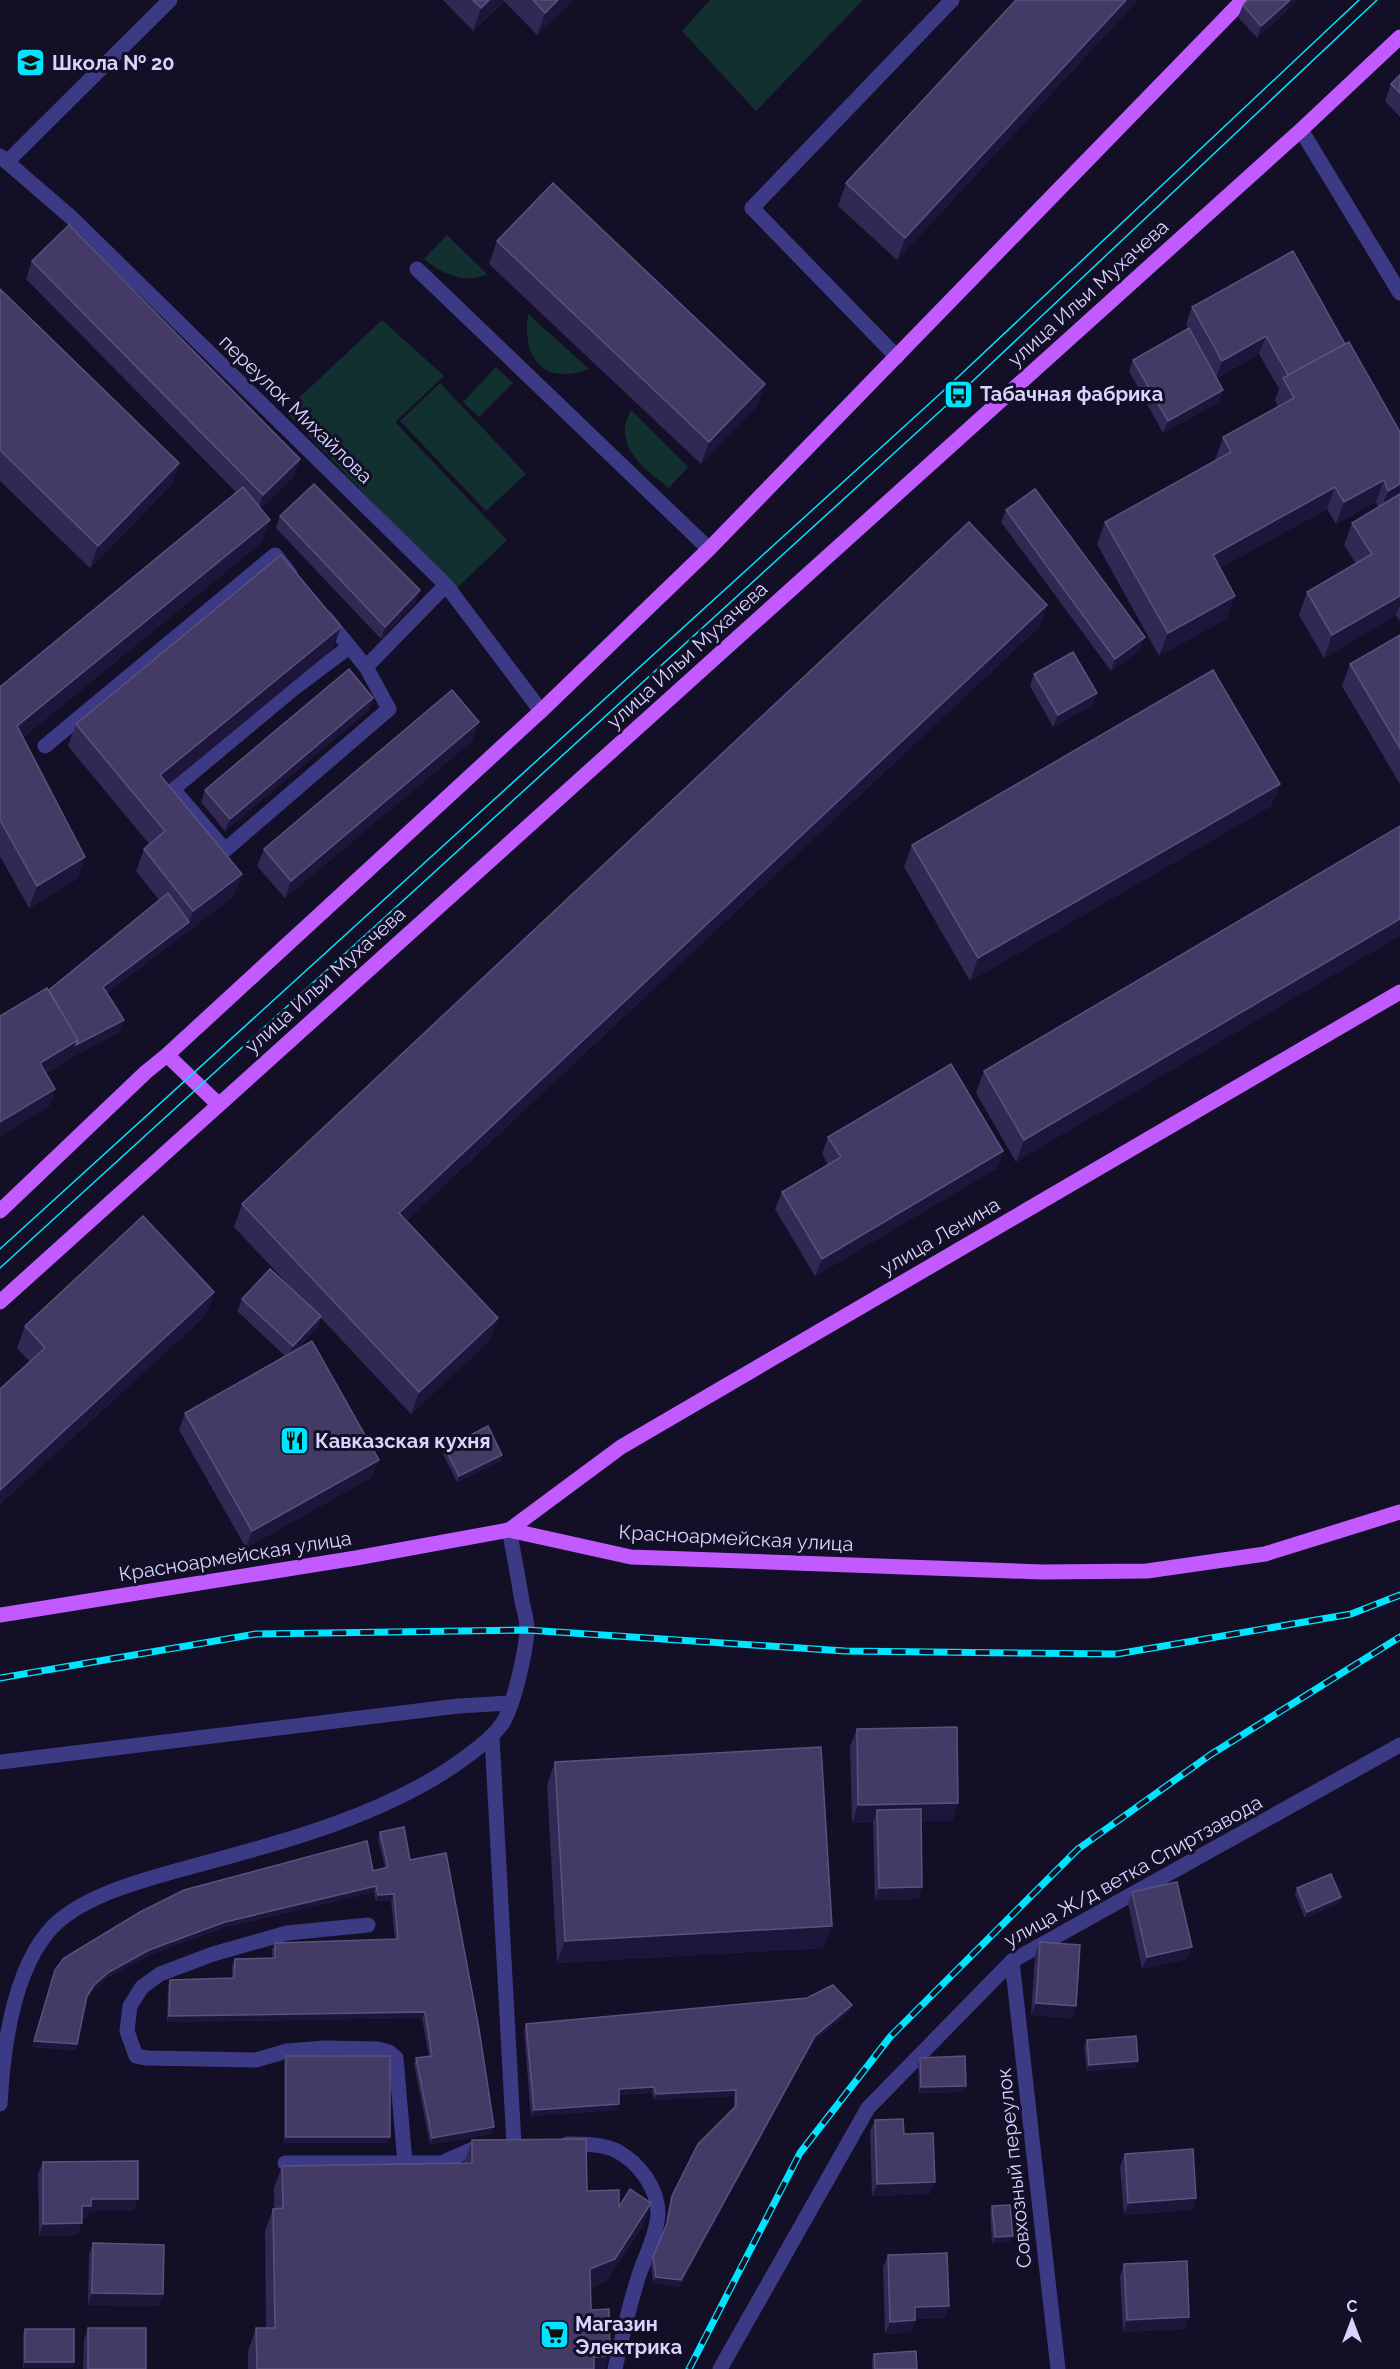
<svg xmlns="http://www.w3.org/2000/svg" width="1400" height="2369" viewBox="0 0 1400 2369" font-family="Raleway,sans-serif">
	<style>
		.green { fill: #12302f }
		.lines { fill: none; stroke-linecap: round; stroke-linejoin: round }
		.minor { stroke: #3d3a85; stroke-width: 15 }
		.major { stroke: #c25bff; stroke-width: 15 }
		.tram { stroke: #00e5ff; stroke-width: 1.5 }
		.rail-casing { stroke: #00e5ff; stroke-width: 7 }
		.rail { stroke: #130f26; stroke-width: 4.5; stroke-dasharray: 14; stroke-linecap: butt }
		.wall { fill: #312854 }
		.shaded-wall { fill: #1d163a }
		.building { fill: #433a66; stroke: #5a527e; stroke-width: 1.5 }
		.labels { text-anchor: middle; dominant-baseline: central; stroke-width: 6; stroke-linejoin: round; paint-order: stroke }
		.poi-label { font-size: 20px; font-weight: bold; fill: #d9d4ff; stroke: #130f26; text-anchor: start }
		.street-label { font-size: 20px; fill: #d9d4ff; stroke: #130f26 }
	</style>
	<rect width="100%" height="100%" fill="#130f26"/>
	<g class="green">
		<polygon points="710,0 863,0 756,111 682,31"/>
		<path d="M447,235L487,274C465,285 441,273 424,259Z"/>
		<path d="M528,314L589,369C543,386 522,358 528,314Z"/>
		<polygon points="382,320 444,376 395,422 507,540 456,589 285,411"/>
		<polygon points="496,367 513,383 479,417 463,402"/>
		<polygon points="440,383 526,474 486,511 400,421"/>
		<path d="M631,410L688,467L669,488C650,473 624,456 625,428C625,423 629,415 631,410Z"/>
	</g>
	<g class="lines">
		<g class="minor">
			<polyline points="1301,130 1400,293"/>
			<polyline points="0,156 73,219 446,585 541,711"/>
			<polyline points="7,162 170,0"/>
			<polyline points="417,269 709,549"/>
			<polyline points="897,357 752,208 952,0"/>
			<polyline points="326,618 366,667 446,585"/>
			<polyline points="349,647 293,689 173,789 225,850 389,709 366,667"/>
			<polyline points="45,746 275,555 290,574"/>
			<polyline points="492,1737 514,2145"/>
			<polyline points="0,1762 458,1706 511,1703"/>
			<polyline points="368,1925 287,1933 213,1954 160,1974 142,1987 130,2006 127,2031 136,2056 147,2058 256,2060 287,2051 325,2048 378,2049 389,2052 396,2058 405,2163"/>
			<polyline points="1012,1961 1058,2369"/>
			<path d="M0,2104C3,2050 12,1975 48,1932C77,1896 147,1879 190,1867C281,1843 390,1814 466,1757C479,1747 492,1738 502,1724C514,1706 525,1654 527,1632C528,1623 524,1611 522,1601C518,1577 514,1554 509,1530"/>
			<path d="M567,2144C583,2144 603,2144 617,2151C639,2163 658,2188 658,2214C657,2234 645,2257 639,2275C629,2306 622,2337 615,2369"/>
			<polyline points="285,2163 441,2163 473,2149 486,2147"/>
			<polyline points="720,2369 868,2108 1012,1961 1400,1745"/>
		</g>
		<g class="major">
			<polyline points="167,1055 218,1104"/>
			<polyline points="0,1211 146,1072 167,1055 541,711 709,549 1243,0"/>
			<polyline points="0,1302 1301,130 1400,37"/>
			<polyline points="509,1530 621,1447 1400,992"/>
			<polyline points="0,1615 356,1558 509,1530 631,1557 1042,1572 1147,1571 1265,1554 1400,1512"/>
		</g>
		<g class="tram">
			<polyline points="0,1249 941,393 1359,0"/>
			<polyline points="0,1268 959,394 1377,0"/>
		</g>
		<defs>
			<g id="rail">
				<polyline points="0,1678 256,1634 527,1630 845,1651 1117,1654 1351,1614 1400,1595"/>
				<polyline points="689,2369 800,2153 890,2037 1078,1849 1210,1755 1400,1637"/>
			</g>
		</defs>
		<use href="#rail" class="rail-casing"/>
		<use href="#rail" class="rail"/>
	</g>
	<g class="wall">
		<polygon points="443,0 573,0 537,35 504,1 473,31"/>
		<polygon points="1016,0 1138,0 897,260 838,206 846,183"/>
		<polygon points="1298,0 1257,38 1238,17 1243,5"/>
		<polygon points="1400,75 1400,117 1385,101 1391,84"/>
		<polygon points="497,241 765,384 757,406 701,464 489,264"/>
		<polygon points="32,261 300,459 293,477 261,508 262,542 23,737 85,857 77,879 29,908 0,856 0,687 236,492 26,279"/>
		<polygon points="0,289 179,463 171,485 90,568 0,481"/>
		<polygon points="1192,307 1345,344 1400,432 1400,621 1396,615 1324,658 1299,615 1307,592 1356,564 1344,545 1352,523 1378,508 1376,502 1336,524 1327,509 1220,568 1227,618 1159,656 1097,544 1105,522 1215,461 1215,460 1223,437 1278,406 1275,400 1279,389 1259,354 1217,378 1219,402 1163,433 1129,371 1133,360 1188,328 1186,324"/>
		<polygon points="1006,510 1141,649 1111,671 1001,522"/>
		<polygon points="280,516 416,602 381,639 276,528"/>
		<polygon points="1047,605 1039,627 406,1221 490,1340 411,1414 321,1318 317,1328 297,1349 372,1477 246,1548 179,1430 185,1413 285,1356 237,1311 242,1299 298,1295 234,1227 242,1204"/>
		<polygon points="1400,635 1400,784 1342,686 1350,664"/>
		<polygon points="333,649 168,785 234,896 107,993 120,1032 72,1057 46,1073 55,1089 49,1106 0,1136 0,1016 49,990 159,900 136,871 144,849 150,845 68,746 76,724"/>
		<polygon points="1034,674 1097,693 1092,705 1053,727 1030,686"/>
		<polygon points="373,698 369,710 225,831 201,802 205,790"/>
		<polygon points="473,740 285,898 257,866 264,849"/>
		<polygon points="1280,784 1271,806 970,981 904,867 912,845"/>
		<polygon points="1400,826 1016,1162 976,1093 984,1071"/>
		<polygon points="828,1137 1003,1151 997,1168 815,1276 775,1209 782,1192 828,1165 822,1154"/>
		<polygon points="214,1292 206,1315 0,1504 0,1389 30,1362 17,1348 25,1326"/>
		<polygon points="445,1448 502,1455 500,1461 457,1482 443,1454"/>
		<polygon points="857,1729 958,1803 952,1821 921,1821 922,1887 918,1899 875,1900 873,1822 852,1823 850,1746"/>
		<polygon points="555,1762 824,1948 557,1963 547,1785"/>
		<polygon points="380,1832 410,1860 492,2134 430,2144 414,2064 416,2058 429,2056 422,2018 167,2022 168,1986 170,1980 232,1978 232,1965 235,1959 272,1958 272,1949 275,1943 395,1939 391,1900 376,1901 374,1892 222,1928 147,1956 107,1978 92,1991 86,2000 77,2044 75,2050 32,2047 53,1976 385,1868 378,1838"/>
		<polygon points="1297,1888 1341,1897 1339,1903 1305,1918 1295,1894"/>
		<polygon points="1132,1892 1187,1959 1142,1969 1128,1904"/>
		<polygon points="1040,1942 1072,2018 1031,2015 1035,1954"/>
		<polygon points="850,2011 813,2042 679,2287 653,2283 651,2263 665,2228 670,2202 672,2196 734,2108 734,2096 654,2100 652,2093 619,2095 619,2104 617,2110 531,2116 524,2030 526,2024"/>
		<polygon points="1087,2040 1138,2061 1136,2067 1087,2071 1084,2046"/>
		<polygon points="286,2056 390,2137 387,2143 284,2143 284,2062"/>
		<polygon points="920,2058 966,2086 963,2092 919,2093 918,2064"/>
		<polygon points="875,2120 904,2134 930,2194 872,2196 870,2131"/>
		<polygon points="472,2140 587,2191 619,2207 651,2203 643,2225 607,2281 591,2288 591,2310 605,2369 248,2369 248,2351 256,2328 266,2328 265,2231 273,2209 274,2209 274,2188 282,2166 464,2163"/>
		<polygon points="1125,2154 1196,2198 1192,2210 1124,2215 1120,2166"/>
		<polygon points="43,2162 134,2211 89,2211 87,2218 82,2218 77,2235 39,2236 38,2174"/>
		<polygon points="992,2206 1010,2242 992,2243 990,2212"/>
		<polygon points="93,2243 163,2294 159,2306 88,2305 89,2255"/>
		<polygon points="888,2255 945,2318 915,2319 911,2332 885,2334 883,2267"/>
		<polygon points="1124,2264 1189,2317 1185,2329 1123,2332 1120,2276"/>
		<polygon points="88,2328 146,2369 83,2369 84,2340"/>
		<polygon points="25,2329 74,2362 72,2368 23,2368 23,2335"/>
		<polygon points="874,2354 917,2369 872,2369 872,2360"/>
	</g>
	<g class="shaded-wall">
		<polygon points="489,0 504,0 473,31 481,8"/>
		<polygon points="558,0 573,0 537,35 545,13"/>
		<polygon points="1126,0 1138,0 897,260 905,238"/>
		<polygon points="1290,0 1298,0 1257,38 1261,26"/>
		<polygon points="1266,336 1259,354 1216,378 1222,361"/>
		<polygon points="765,384 757,406 701,464 709,442"/>
		<polygon points="1223,390 1219,402 1163,433 1168,421"/>
		<polygon points="300,459 293,477 257,513 263,495"/>
		<polygon points="179,463 171,485 90,568 98,546"/>
		<polygon points="1384,480 1376,502 1336,524 1344,502"/>
		<polygon points="1400,484 1400,502 1380,513 1388,491"/>
		<polygon points="1335,487 1327,509 1204,577 1213,555"/>
		<polygon points="270,520 262,542 9,748 17,726"/>
		<polygon points="420,590 416,602 381,639 385,627"/>
		<polygon points="1235,596 1227,618 1159,656 1168,633"/>
		<polygon points="1400,596 1400,605 1396,615 1324,658 1332,635"/>
		<polygon points="1047,605 1039,627 391,1235 399,1213"/>
		<polygon points="341,627 333,649 152,798 160,775"/>
		<polygon points="1145,637 1141,649 1111,671 1115,659"/>
		<polygon points="1097,693 1092,705 1053,727 1058,715"/>
		<polygon points="373,698 369,710 225,831 230,819"/>
		<polygon points="479,722 473,740 285,898 291,881"/>
		<polygon points="1280,784 1271,806 970,981 978,958"/>
		<polygon points="85,857 77,879 29,908 37,886"/>
		<polygon points="242,874 234,896 185,934 193,911"/>
		<polygon points="1400,919 1400,936 1016,1162 1024,1140"/>
		<polygon points="189,922 185,934 99,999 103,987"/>
		<polygon points="124,1020 120,1032 72,1057 33,1080 40,1063 78,1040"/>
		<polygon points="55,1089 49,1106 0,1136 0,1122"/>
		<polygon points="1003,1151 997,1168 815,1276 822,1259"/>
		<polygon points="214,1292 206,1315 0,1504 0,1490"/>
		<polygon points="321,1316 317,1328 288,1358 293,1346"/>
		<polygon points="498,1318 490,1340 411,1414 419,1392"/>
		<polygon points="502,1455 500,1461 457,1482 459,1476"/>
		<polygon points="379,1460 372,1477 246,1548 252,1531"/>
		<polygon points="958,1803 952,1821 878,1822 877,1810 873,1822 852,1823 858,1805"/>
		<polygon points="376,1886 374,1892 222,1928 147,1956 107,1978 92,1991 85,2002 94,1985 109,1972 149,1950 225,1922"/>
		<polygon points="922,1887 918,1899 875,1900 879,1888"/>
		<polygon points="394,1894 391,1900 376,1901 378,1895"/>
		<polygon points="1341,1897 1339,1903 1305,1918 1307,1912"/>
		<polygon points="832,1926 824,1948 557,1963 565,1941"/>
		<polygon points="1192,1947 1187,1959 1142,1969 1147,1957"/>
		<polygon points="1036,2003 1076,2006 1072,2018 1031,2015"/>
		<polygon points="852,2005 850,2011 813,2042 679,2287 653,2283 656,2277 815,2036"/>
		<polygon points="425,2012 422,2018 167,2022 169,2016"/>
		<polygon points="34,2041 77,2044 75,2050 32,2047"/>
		<polygon points="1138,2061 1136,2067 1087,2071 1089,2065"/>
		<polygon points="966,2086 963,2092 919,2093 921,2087"/>
		<polygon points="654,2087 652,2093 617,2095 619,2089"/>
		<polygon points="736,2090 734,2096 654,2100 656,2094"/>
		<polygon points="619,2104 617,2110 531,2116 534,2110"/>
		<polygon points="494,2127 492,2134 430,2144 432,2138"/>
		<polygon points="286,2137 390,2137 387,2143 284,2143"/>
		<polygon points="935,2182 930,2194 872,2196 877,2184"/>
		<polygon points="1196,2198 1192,2210 1124,2215 1128,2203"/>
		<polygon points="91,2199 138,2199 134,2211 89,2211 87,2218 77,2218 82,2206"/>
		<polygon points="651,2203 643,2225 607,2281 582,2291 590,2269"/>
		<polygon points="82,2223 77,2235 39,2236 43,2224"/>
		<polygon points="1013,2236 1010,2242 992,2243 995,2237"/>
		<polygon points="92,2293 163,2294 159,2306 88,2305"/>
		<polygon points="949,2306 945,2318 910,2319 915,2307"/>
		<polygon points="1189,2317 1185,2329 1123,2332 1127,2320"/>
		<polygon points="915,2320 911,2332 885,2334 890,2322"/>
		<polygon points="610,2356 605,2369 590,2369 594,2357"/>
		<polygon points="25,2362 74,2362 72,2368 23,2368"/>
	</g>
	<g class="building">
		<polygon points="473,0 489,0 481,8"/>
		<polygon points="533,0 558,0 545,13"/>
		<polygon points="1016,0 1126,0 905,238 846,183"/>
		<polygon points="1248,0 1290,0 1261,26 1243,5"/>
		<polygon points="1400,75 1400,93 1391,84"/>
		<polygon points="553,183 765,384 709,442 497,241"/>
		<polygon points="69,225 300,459 263,495 32,261"/>
		<polygon points="1293,251 1345,344 1288,375 1266,336 1222,361 1192,307"/>
		<polygon points="0,289 179,463 98,546 0,450"/>
		<polygon points="1189,328 1223,390 1168,421 1133,360"/>
		<polygon points="1349,342 1400,432 1400,484 1388,491 1384,480 1344,502 1335,487 1213,555 1235,596 1168,633 1105,522 1231,452 1223,437 1294,398 1283,378"/>
		<polygon points="314,484 420,590 385,627 280,516"/>
		<polygon points="243,487 270,520 17,726 85,857 37,886 0,820 0,687"/>
		<polygon points="1035,489 1145,637 1115,659 1006,510"/>
		<polygon points="1400,494 1400,596 1332,635 1307,592 1372,554 1352,523"/>
		<polygon points="969,522 1047,605 399,1213 498,1318 419,1392 242,1204"/>
		<polygon points="281,555 341,627 160,775 242,874 193,911 144,849 165,831 76,724"/>
		<polygon points="1400,635 1400,748 1350,664"/>
		<polygon points="1073,652 1097,693 1058,715 1034,674"/>
		<polygon points="349,669 373,698 230,819 205,790"/>
		<polygon points="1213,670 1280,784 978,958 912,845"/>
		<polygon points="452,690 479,722 291,881 264,849"/>
		<polygon points="1400,826 1400,919 1024,1140 984,1071"/>
		<polygon points="168,893 189,922 103,987 124,1020 76,1045 78,1040 49,990"/>
		<polygon points="47,988 78,1040 40,1063 55,1089 0,1122 0,1016"/>
		<polygon points="951,1064 1003,1151 822,1259 782,1192 841,1157 828,1137"/>
		<polygon points="143,1216 214,1292 0,1490 0,1389 45,1348 25,1326"/>
		<polygon points="270,1269 321,1316 293,1346 242,1299"/>
		<polygon points="312,1341 379,1460 252,1531 185,1413"/>
		<polygon points="488,1426 502,1455 459,1476 445,1448"/>
		<polygon points="957,1727 958,1803 858,1805 857,1729"/>
		<polygon points="821,1747 832,1926 565,1941 555,1762"/>
		<polygon points="921,1809 922,1887 879,1888 877,1810"/>
		<polygon points="404,1827 410,1860 446,1853 479,2029 494,2127 432,2138 416,2058 432,2056 425,2012 169,2016 170,1980 234,1978 235,1959 275,1958 275,1943 398,1939 394,1894 378,1895 376,1886 225,1922 149,1950 109,1972 94,1985 87,1996 77,2044 34,2041 55,1970 64,1958 140,1912 184,1890 367,1841 373,1871 388,1867 380,1832"/>
		<polygon points="1331,1874 1341,1897 1307,1912 1297,1888"/>
		<polygon points="1177,1882 1192,1947 1147,1957 1132,1892"/>
		<polygon points="1040,1942 1080,1945 1076,2006 1036,2003"/>
		<polygon points="833,1985 852,2005 815,2036 681,2280 656,2277 653,2257 667,2223 672,2196 698,2144 736,2106 736,2090 656,2094 654,2087 619,2089 619,2104 534,2110 526,2024 807,1998"/>
		<polygon points="1136,2036 1138,2061 1089,2065 1087,2040"/>
		<rect x="286" y="2056" width="104" height="81"/>
		<polygon points="965,2056 966,2086 921,2087 920,2058"/>
		<polygon points="903,2119 904,2134 933,2133 935,2182 877,2184 875,2120"/>
		<polygon points="586,2139 587,2191 619,2190 619,2207 630,2189 651,2203 615,2259 590,2269 591,2310 609,2309 610,2356 594,2357 594,2369 257,2369 256,2328 275,2328 273,2209 283,2208 282,2166 472,2163 472,2140"/>
		<polygon points="1193,2149 1196,2198 1128,2203 1125,2154"/>
		<polygon points="138,2161 138,2199 91,2199 91,2206 82,2206 82,2223 43,2224 43,2162"/>
		<polygon points="1010,2205 1013,2236 995,2237 992,2206"/>
		<polygon points="93,2243 164,2245 163,2294 92,2293"/>
		<polygon points="947,2253 949,2306 915,2307 915,2320 890,2322 888,2255"/>
		<polygon points="1187,2261 1189,2317 1127,2320 1124,2264"/>
		<rect x="88" y="2328" width="58" height="41"/>
		<rect x="25" y="2329" width="49" height="33"/>
		<polygon points="916,2351 917,2369 875,2369 874,2354"/>
	</g>
	<defs>
		<symbol id="school-square" viewBox="-11 -11 22 22"><rect x="-9" y="-9" width="18" height="18" rx="4" fill="#00e5ff" stroke="#130f26"/><path d="M0-5L7-2L0 1L-7-2ZM-4 1L0 2.5L4 1V4Q0 6-4 4Z" fill="#111"/></symbol>
		<symbol id="bus-square" viewBox="-11 -11 22 22"><rect x="-9" y="-9" width="18" height="18" rx="4" fill="#00e5ff" stroke="#130f26"/><path d="M-5-6H5V4H4V6H2V4H-2V6H-4V4H-5ZM-3.5-4V0h7V-4ZM-3.5 1.2v1.5H-2V1.2ZM2 1.2v1.5H3.5V1.2Z" fill="#111"/></symbol>
		<symbol id="restaurant-square" viewBox="-11 -11 22 22"><rect x="-9" y="-9" width="18" height="18" rx="4" fill="#00e5ff" stroke="#130f26"/><path d="M-5-6h1v4h1v-4h1v4h1v-4h1v5L-1.5 .5V6h-2V.5L-5-1ZM5-6V6H3V1.5H1.5Q1.5-4 5-6Z" fill="#111"/></symbol>
		<symbol id="supermarket-square" viewBox="-11 -11 22 22"><rect x="-9" y="-9" width="18" height="18" rx="4" fill="#00e5ff" stroke="#130f26"/><path d="M-6-5.5h2.5l.6 2H6L4.5 2H-2.5L-4.4-4H-6ZM-1.5 3.2a1.3 1.3 0 1 0 .1 0ZM3 3.2a1.3 1.3 0 1 0 .1 0Z" fill="#111"/></symbol>
	</defs>
	<g fill-rule="evenodd">
		<use href="#school-square" x="14" y="46" width="33" height="33"/>
		<use href="#bus-square" x="942" y="378" width="33" height="33"/>
		<use href="#restaurant-square" x="278" y="1424" width="33" height="33"/>
		<use href="#supermarket-square" x="538" y="2318" width="33" height="33"/>
	</g>
	<g class="labels">
		<g class="poi-label">
			<text x="52" y="63">Школа № 20</text>
			<text x="980" y="394">Табачная фабрика</text>
			<text x="315" y="1441">Кавказская кухня</text>
			<text x="575" y="2324">Магазин<tspan x="575" dy="23">Электрика</tspan></text>
		</g>
		<g class="street-label">
			<text transform="translate(1088 293) rotate(-42)">улица Ильи Мухачева</text>
			<text transform="translate(296 409) rotate(44)">переулок Михайлова</text>
			<text transform="translate(687 655) rotate(-42)">улица Ильи Мухачева</text>
			<text transform="translate(325 980) rotate(-42)">улица Ильи Мухачева</text>
			<text transform="translate(940 1236) rotate(-30)">улица Ленина</text>
			<text transform="translate(736 1538) rotate(3)">Красноармейская улица</text>
			<text transform="translate(235 1556) rotate(-9)">Красноармейская улица</text>
			<text transform="translate(1133 1871) rotate(-29)">улица Ж/д ветка Спиртзавода</text>
			<text transform="translate(1014 2168) rotate(-96)">Совхозный переулок</text>
		</g>
	</g>
	<g transform="translate(1352 2321)" stroke="#130f26" stroke-width="4.5" paint-order="stroke">
	<path d="M0-4.5L10 22L0 15L-10 22Z" fill="#d9d4ff"/>
	<text y="-9" font-size="16" font-weight="bold" text-anchor="middle" fill="#d9d4ff">С</text>
	</g>
</svg>
